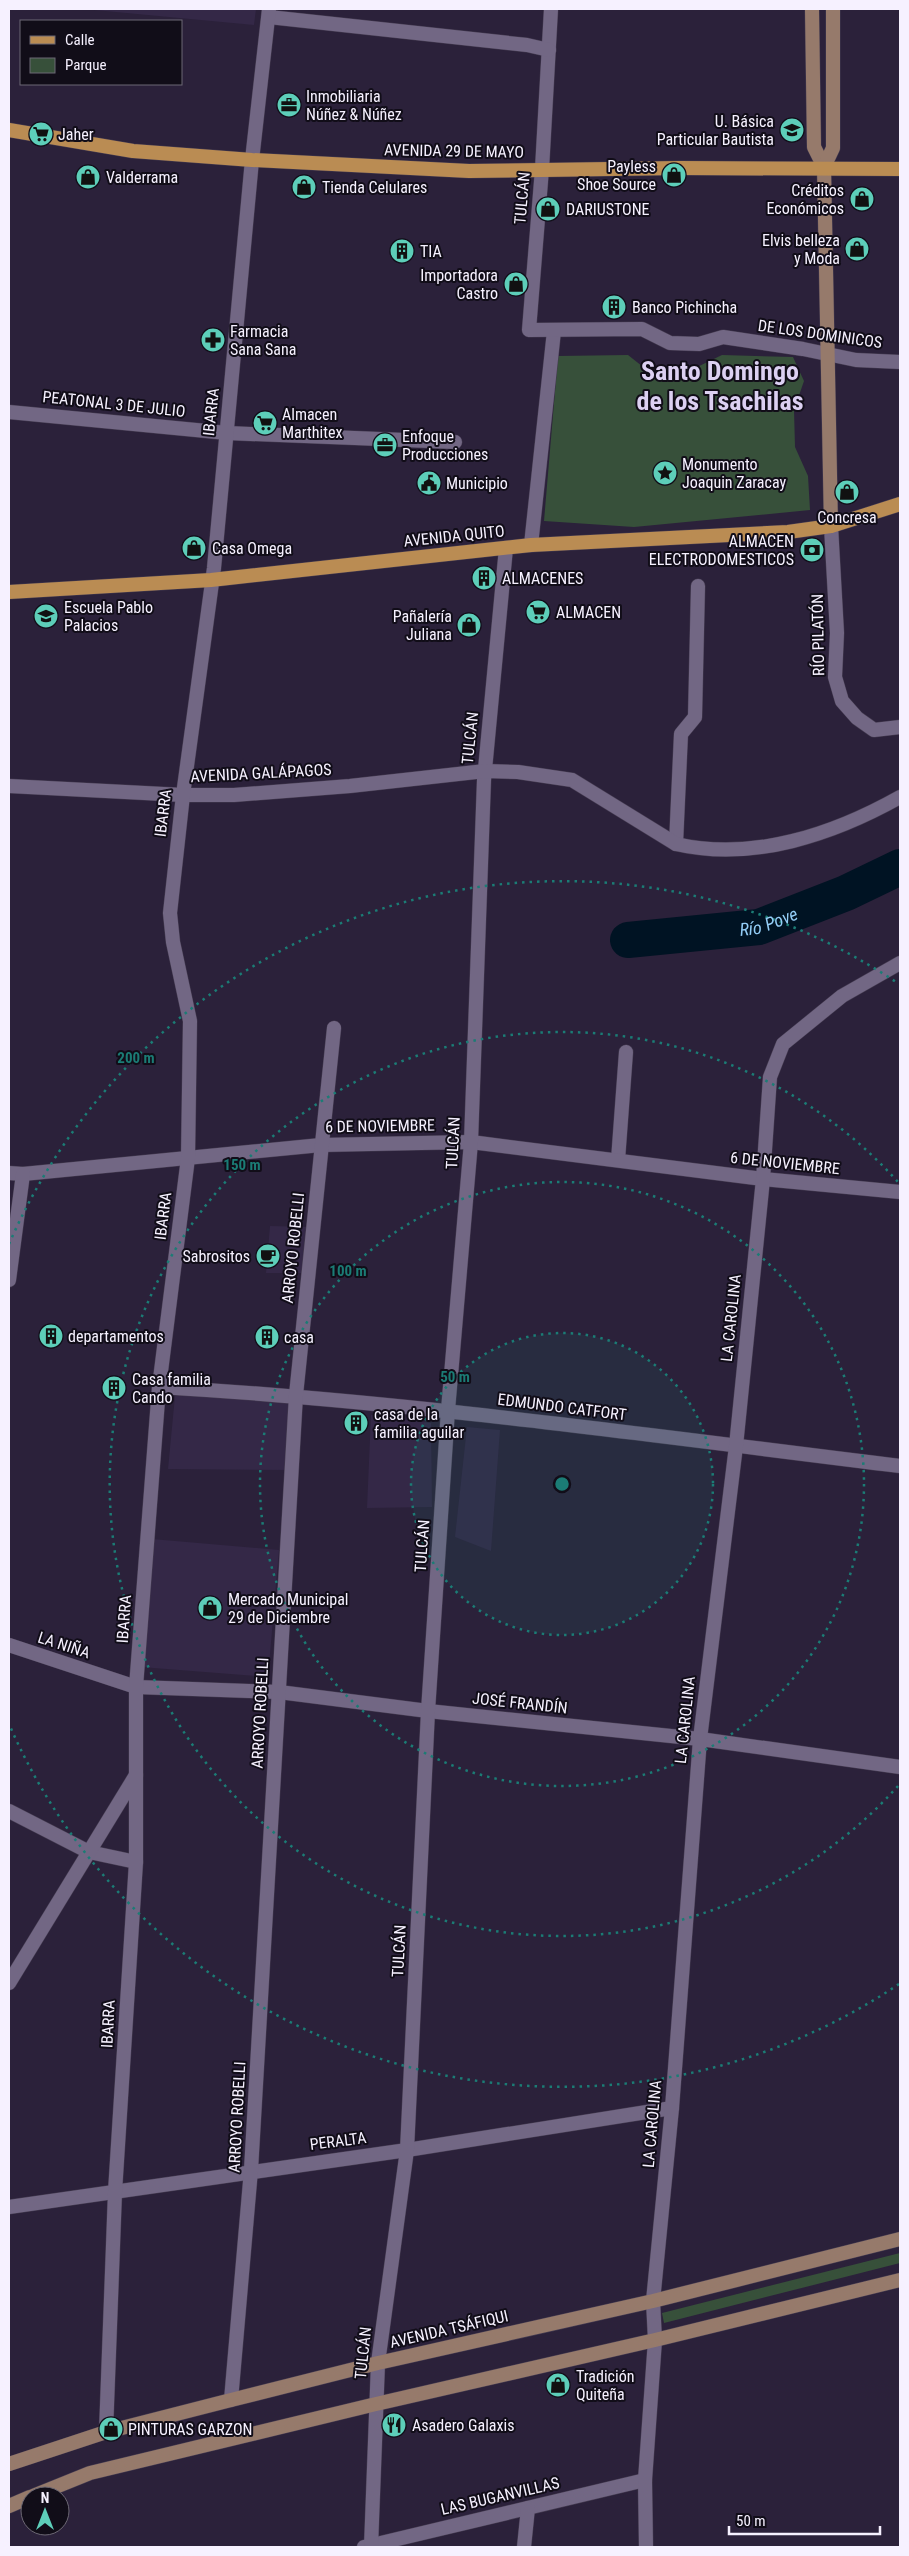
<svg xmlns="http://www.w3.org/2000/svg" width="909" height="2556" viewBox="0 0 909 2556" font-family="'Roboto Condensed',sans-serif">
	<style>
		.built { fill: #342847 }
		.green { fill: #37503a }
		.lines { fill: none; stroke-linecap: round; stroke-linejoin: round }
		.river { stroke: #001323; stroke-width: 36 }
		.pedestrian-casing { stroke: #453c51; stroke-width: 15 }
		.minor-casing { stroke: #453c51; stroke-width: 15 }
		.tertiary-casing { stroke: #453c51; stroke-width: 15 }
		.secondary-casing { stroke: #453c51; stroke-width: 15 }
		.primary-casing { stroke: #453c51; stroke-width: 15 }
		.pedestrian { stroke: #726784; stroke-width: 14 }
		.minor { stroke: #726784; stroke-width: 14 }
		.tertiary { stroke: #726784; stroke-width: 14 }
		.secondary { stroke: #967a6b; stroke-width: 14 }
		.primary { stroke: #ba8c53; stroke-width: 14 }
		.ring { fill: none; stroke: #1b7c75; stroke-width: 2.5; stroke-dasharray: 2.5 5 }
		.labels { text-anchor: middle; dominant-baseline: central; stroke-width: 4; stroke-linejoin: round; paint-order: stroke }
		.poi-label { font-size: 16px; fill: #f6f1ff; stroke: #110d18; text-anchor: start }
		.street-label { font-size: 16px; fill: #f6f1ff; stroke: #110d18 }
		.water-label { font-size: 18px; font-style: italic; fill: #93cdf6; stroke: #110d18 }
		.town-label { font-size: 26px; font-weight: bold; fill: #dcd0f2; stroke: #110d18 }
		.centre { fill: #1b7c75; stroke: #110d18; stroke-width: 2.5 }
		.ring-label { font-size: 15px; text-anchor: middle; font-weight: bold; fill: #1b7c75; stroke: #110d18; stroke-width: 4; stroke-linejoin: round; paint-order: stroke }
	</style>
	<rect width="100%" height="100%" fill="#2b213a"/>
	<g class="built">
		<polygon points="84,9 256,9 254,25"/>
		<polygon points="270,1226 309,1227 304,1273 266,1273"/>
		<polygon points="289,1394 292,1470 168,1469 175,1396"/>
		<polygon points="371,1415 431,1423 432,1507 367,1508"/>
		<polygon points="467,1427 500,1430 491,1551 455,1537"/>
		<polygon points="152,1539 279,1550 268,1677 141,1667"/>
	</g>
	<g class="green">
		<polygon points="628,355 647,370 691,370 722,355 793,357 804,381 794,410 795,447 808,476 810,510 634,527 544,521 558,356"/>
		<polygon points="900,2253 900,2263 664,2323 662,2313"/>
	</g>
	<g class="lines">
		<path class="river" id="s1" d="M628,940L759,927L846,893L900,867"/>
		<defs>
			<g id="pedestrian">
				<polyline points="9,412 227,433 455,442"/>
				<polyline points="531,545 554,331"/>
			</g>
			<g id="minor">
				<polyline points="551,9 542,169 529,330 642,329 670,343 699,344 723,337 803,349 856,360 900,362"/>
				<polyline points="269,17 527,45 549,50"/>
				<polyline points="831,526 837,633 835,677 842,701 857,718 874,730 900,727"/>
				<polyline points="676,844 681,734 695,717 698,586"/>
				<polyline points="618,1160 626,1052"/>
				<polyline points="9,1173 23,1174 321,1145 471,1142 763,1179 900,1192"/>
				<polyline points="9,1280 23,1174"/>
				<path d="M159,1387C407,1401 654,1436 900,1466"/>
				<polyline points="9,1645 136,1687 279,1692 428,1711 700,1739 900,1767"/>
				<polyline points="9,1811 89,1852 136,1862"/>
				<polyline points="9,1983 136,1775"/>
				<polyline points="9,2207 407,2150 672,2108"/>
				<polyline points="231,2400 251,2170 296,1395 334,1028"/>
				<polyline points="364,2547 645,2480"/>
				<polyline points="371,2547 378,2363 407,2150 428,1711 448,1410 471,1142 484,780 506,548"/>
				<polyline points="524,2547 528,2508"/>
				<polyline points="646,2547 645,2480 655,2340 653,2301 672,2108 700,1739 736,1446 763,1179 770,1077 783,1044 842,996 900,963"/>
			</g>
			<g id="tertiary">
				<path d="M9,786L183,795H234L350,786L485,771L518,772L572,780L676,844C753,862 834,834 900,797"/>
				<polyline points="106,2432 115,2192 136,1862 136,1687 159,1387 188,1158 190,1021 173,942 170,913 183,795 214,568 252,160 269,9"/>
			</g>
			<g id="secondary">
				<polyline points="812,9 814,147 824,167 831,526"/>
				<polyline points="824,167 833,148 833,9"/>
				<polyline points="9,2464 106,2432 231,2400 378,2363 653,2301 900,2239"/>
				<polyline points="33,2496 90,2473 376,2404 655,2340 900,2280"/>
				<polyline points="9,2506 30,2497"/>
			</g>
			<g id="primary">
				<polyline points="9,130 133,151 252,160 469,171 679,168 900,169"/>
				<polyline points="9,592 211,580 531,545 788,532 831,526 900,504"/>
			</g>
		</defs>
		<use href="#pedestrian" class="pedestrian-casing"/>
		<use href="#minor" class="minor-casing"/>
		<use href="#tertiary" class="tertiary-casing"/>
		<use href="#secondary" class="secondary-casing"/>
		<use href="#primary" class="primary-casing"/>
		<use href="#pedestrian" class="pedestrian"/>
		<use href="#minor" class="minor"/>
		<use href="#tertiary" class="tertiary"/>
		<use href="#secondary" class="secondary"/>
		<use href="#primary" class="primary"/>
	</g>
	<circle cx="562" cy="1484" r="151" fill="#1b7c75" fill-opacity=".12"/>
	<g class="ring">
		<circle cx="562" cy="1484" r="151"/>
		<circle cx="562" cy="1484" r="302"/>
		<path d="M898 1786A452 452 0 1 1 898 1182"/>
		<path d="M899 1984A603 603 0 0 1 9 1724M9 1244A603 603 0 0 1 899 984"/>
	</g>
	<defs>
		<symbol id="office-disc" viewBox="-11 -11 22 22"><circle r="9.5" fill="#5dceb9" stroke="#110d18"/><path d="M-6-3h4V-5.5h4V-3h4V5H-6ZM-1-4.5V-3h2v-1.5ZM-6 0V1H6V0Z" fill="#111"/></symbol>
		<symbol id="school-disc" viewBox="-11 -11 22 22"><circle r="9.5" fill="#5dceb9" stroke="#110d18"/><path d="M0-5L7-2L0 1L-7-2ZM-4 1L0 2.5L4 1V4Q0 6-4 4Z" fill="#111"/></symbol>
		<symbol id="supermarket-disc" viewBox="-11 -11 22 22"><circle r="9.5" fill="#5dceb9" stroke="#110d18"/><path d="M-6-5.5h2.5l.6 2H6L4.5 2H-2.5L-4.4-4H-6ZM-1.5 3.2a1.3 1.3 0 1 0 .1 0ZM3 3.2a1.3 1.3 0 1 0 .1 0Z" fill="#111"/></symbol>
		<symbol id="shop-disc" viewBox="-11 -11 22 22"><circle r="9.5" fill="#5dceb9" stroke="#110d18"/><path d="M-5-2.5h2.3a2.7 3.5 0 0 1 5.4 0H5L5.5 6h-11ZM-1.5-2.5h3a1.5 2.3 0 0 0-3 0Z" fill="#111"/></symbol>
		<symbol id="building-disc" viewBox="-11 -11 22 22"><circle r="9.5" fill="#5dceb9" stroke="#110d18"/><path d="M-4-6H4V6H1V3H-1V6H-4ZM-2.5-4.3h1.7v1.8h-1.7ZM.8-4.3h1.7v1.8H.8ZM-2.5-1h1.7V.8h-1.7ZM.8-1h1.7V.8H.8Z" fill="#111"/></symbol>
		<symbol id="pharmacy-disc" viewBox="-11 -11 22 22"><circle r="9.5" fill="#5dceb9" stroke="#110d18"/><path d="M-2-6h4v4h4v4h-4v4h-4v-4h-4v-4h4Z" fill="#111"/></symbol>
		<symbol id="sight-disc" viewBox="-11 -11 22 22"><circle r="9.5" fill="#5dceb9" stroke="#110d18"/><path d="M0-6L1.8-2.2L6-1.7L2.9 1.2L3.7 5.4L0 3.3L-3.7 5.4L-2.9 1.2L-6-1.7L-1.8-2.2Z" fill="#111"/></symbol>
		<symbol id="civic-disc" viewBox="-11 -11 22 22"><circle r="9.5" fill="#5dceb9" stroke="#110d18"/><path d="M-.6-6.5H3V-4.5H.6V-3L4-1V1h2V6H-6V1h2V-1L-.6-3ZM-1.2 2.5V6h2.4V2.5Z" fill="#111"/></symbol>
		<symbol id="bank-disc" viewBox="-11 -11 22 22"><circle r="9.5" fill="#5dceb9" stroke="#110d18"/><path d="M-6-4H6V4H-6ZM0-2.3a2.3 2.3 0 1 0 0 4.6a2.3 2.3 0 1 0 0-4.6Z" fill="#111"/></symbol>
		<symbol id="cafe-disc" viewBox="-11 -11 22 22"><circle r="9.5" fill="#5dceb9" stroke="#110d18"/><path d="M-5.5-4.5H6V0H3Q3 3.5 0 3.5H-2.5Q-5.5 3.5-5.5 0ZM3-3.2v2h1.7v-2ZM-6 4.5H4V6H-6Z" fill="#111"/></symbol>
		<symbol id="restaurant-disc" viewBox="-11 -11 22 22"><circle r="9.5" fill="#5dceb9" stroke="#110d18"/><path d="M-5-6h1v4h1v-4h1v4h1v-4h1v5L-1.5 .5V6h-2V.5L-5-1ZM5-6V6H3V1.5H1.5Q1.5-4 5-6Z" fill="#111"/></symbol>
	</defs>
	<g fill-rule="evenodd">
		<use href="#office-disc" x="275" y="91" width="28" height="28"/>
		<use href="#school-disc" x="778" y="116" width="28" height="28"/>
		<use href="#supermarket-disc" x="27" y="120" width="28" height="28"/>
		<use href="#shop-disc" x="660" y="161" width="28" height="28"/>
		<use href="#shop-disc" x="74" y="163" width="28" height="28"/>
		<use href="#shop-disc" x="290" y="173" width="28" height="28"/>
		<use href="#shop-disc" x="848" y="185" width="28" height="28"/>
		<use href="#shop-disc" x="534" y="195" width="28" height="28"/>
		<use href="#shop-disc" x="843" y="235" width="28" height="28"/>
		<use href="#building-disc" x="388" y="237" width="28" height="28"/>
		<use href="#shop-disc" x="502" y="270" width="28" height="28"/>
		<use href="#building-disc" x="600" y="293" width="28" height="28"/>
		<use href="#pharmacy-disc" x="199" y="326" width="28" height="28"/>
		<use href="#supermarket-disc" x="251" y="409" width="28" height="28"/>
		<use href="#office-disc" x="371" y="431" width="28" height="28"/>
		<use href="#sight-disc" x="651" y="459" width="28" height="28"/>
		<use href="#civic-disc" x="415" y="469" width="28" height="28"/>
		<use href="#shop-disc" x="833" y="478" width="28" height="28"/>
		<use href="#shop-disc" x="180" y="534" width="28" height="28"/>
		<use href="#bank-disc" x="798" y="536" width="28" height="28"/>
		<use href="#building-disc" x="470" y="564" width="28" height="28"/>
		<use href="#supermarket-disc" x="524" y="598" width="28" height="28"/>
		<use href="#school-disc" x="32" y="602" width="28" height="28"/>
		<use href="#shop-disc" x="455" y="611" width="28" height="28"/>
		<use href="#cafe-disc" x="254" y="1242" width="28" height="28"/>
		<use href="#building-disc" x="37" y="1322" width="28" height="28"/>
		<use href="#building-disc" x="253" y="1323" width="28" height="28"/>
		<use href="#building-disc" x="100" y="1374" width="28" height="28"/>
		<use href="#building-disc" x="342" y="1409" width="28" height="28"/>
		<use href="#shop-disc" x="196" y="1594" width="28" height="28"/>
		<use href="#shop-disc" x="544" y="2371" width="28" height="28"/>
		<use href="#restaurant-disc" x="380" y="2411" width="28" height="28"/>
		<use href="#shop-disc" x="97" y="2415" width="28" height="28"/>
	</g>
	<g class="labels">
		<g class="poi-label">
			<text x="306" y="96">Inmobiliaria<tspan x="306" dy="18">Núñez &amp; Núñez</tspan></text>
			<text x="774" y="121" text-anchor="end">U. Básica<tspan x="774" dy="18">Particular Bautista</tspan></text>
			<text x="58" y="134">Jaher</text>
			<text x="656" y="166" text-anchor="end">Payless<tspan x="656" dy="18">Shoe Source</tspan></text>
			<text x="106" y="177">Valderrama</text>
			<text x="322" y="187">Tienda Celulares</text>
			<text x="844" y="190" text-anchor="end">Créditos<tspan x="844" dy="18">Económicos</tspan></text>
			<text x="566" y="209">DARIUSTONE</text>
			<text x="840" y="240" text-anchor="end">Elvis belleza<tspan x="840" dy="18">y Moda</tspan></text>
			<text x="420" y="251">TIA</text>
			<text x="498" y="275" text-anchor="end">Importadora<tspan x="498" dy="18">Castro</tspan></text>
			<text x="632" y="307">Banco Pichincha</text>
			<text x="230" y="331">Farmacia<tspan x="230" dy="18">Sana Sana</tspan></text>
			<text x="282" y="414">Almacen<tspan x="282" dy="18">Marthitex</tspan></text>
			<text x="402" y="436">Enfoque<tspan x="402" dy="18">Producciones</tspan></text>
			<text x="682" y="464">Monumento<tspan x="682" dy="18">Joaquin Zaracay</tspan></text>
			<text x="446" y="483">Municipio</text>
			<text x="847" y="517" text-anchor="middle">Concresa</text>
			<text x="794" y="541" text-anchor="end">ALMACEN<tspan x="794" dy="18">ELECTRODOMESTICOS</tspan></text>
			<text x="212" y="548">Casa Omega</text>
			<text x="502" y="578">ALMACENES</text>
			<text x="64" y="607">Escuela Pablo<tspan x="64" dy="18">Palacios</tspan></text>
			<text x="556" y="612">ALMACEN</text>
			<text x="452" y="616" text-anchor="end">Pañalería<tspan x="452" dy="18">Juliana</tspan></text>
			<text x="250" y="1256" text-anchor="end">Sabrositos</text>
			<text x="68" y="1336">departamentos</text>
			<text x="284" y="1337">casa</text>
			<text x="132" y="1379">Casa familia<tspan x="132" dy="18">Cando</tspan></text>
			<text x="374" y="1414">casa de la<tspan x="374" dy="18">familia aguilar</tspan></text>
			<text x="228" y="1599">Mercado Municipal<tspan x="228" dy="18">29 de Diciembre</tspan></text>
			<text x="576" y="2376">Tradición<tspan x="576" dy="18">Quiteña</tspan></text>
			<text x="412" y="2425">Asadero Galaxis</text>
			<text x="128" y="2429">PINTURAS GARZON</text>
		</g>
		<g class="street-label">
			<text transform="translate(454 151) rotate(1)">AVENIDA 29 DE MAYO</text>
			<text transform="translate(522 198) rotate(-85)">TULCÁN</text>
			<text transform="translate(820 334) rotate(8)">DE LOS DOMINICOS</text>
			<text transform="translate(114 404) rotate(6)">PEATONAL 3 DE JULIO</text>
			<text transform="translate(211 412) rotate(-84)">IBARRA</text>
			<text transform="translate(454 536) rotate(-6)">AVENIDA QUITO</text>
			<text transform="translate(818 635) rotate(-91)">RÍO PILATÓN</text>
			<text transform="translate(470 738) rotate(-84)">TULCÁN</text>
			<text transform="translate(261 773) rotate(-3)">AVENIDA GALÁPAGOS</text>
			<text transform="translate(163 813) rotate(-83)">IBARRA</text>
			<text transform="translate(380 1126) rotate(-1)">6 DE NOVIEMBRE</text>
			<text transform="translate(453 1143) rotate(-87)">TULCÁN</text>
			<text transform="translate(785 1163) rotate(6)">6 DE NOVIEMBRE</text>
			<text transform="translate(163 1216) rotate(-83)">IBARRA</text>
			<text transform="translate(293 1248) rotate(-84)">ARROYO ROBELLI</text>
			<text transform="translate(731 1318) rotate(-84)">LA CAROLINA</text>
			<text transform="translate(562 1407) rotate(7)">EDMUNDO CATFORT</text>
			<text transform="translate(422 1546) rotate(-86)">TULCÁN</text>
			<text transform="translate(124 1619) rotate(-86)">IBARRA</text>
			<text transform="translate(64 1645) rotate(18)">LA NIÑA</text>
			<text transform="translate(520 1703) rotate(6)">JOSÉ FRANDÍN</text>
			<text transform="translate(260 1713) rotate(-87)">ARROYO ROBELLI</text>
			<text transform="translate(685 1720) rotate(-84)">LA CAROLINA</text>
			<text transform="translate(399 1951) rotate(-87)">TULCÁN</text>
			<text transform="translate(108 2024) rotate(-87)">IBARRA</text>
			<text transform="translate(237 2117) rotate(-87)">ARROYO ROBELLI</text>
			<text transform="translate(652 2124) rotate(-85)">LA CAROLINA</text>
			<text transform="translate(338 2141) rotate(-7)">PERALTA</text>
			<text transform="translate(449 2329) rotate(-13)">AVENIDA TSÁFIQUI</text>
			<text transform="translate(363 2353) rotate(-84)">TULCÁN</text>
			<text transform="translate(500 2496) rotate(-13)">LAS BUGANVILLAS</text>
		</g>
		<g class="water-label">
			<text stroke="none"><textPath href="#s1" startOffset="142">Río Pove</textPath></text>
		</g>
		<g class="town-label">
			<text x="720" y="371">Santo Domingo<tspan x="720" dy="30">de los Tsachilas</tspan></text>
		</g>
	</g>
	<circle cx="562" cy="1484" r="8" class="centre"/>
	<g class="ring-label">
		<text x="136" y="1063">200 m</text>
		<text x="242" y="1170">150 m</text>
		<text x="348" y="1276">100 m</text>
		<text x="455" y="1382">50 m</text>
	</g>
	<rect width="909" height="2556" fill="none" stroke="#f6f1ff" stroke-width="20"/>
	<rect x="20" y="20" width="162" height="65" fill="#110d18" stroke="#6d6874"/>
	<rect x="30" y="36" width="25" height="8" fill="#ba8c53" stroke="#6d6874"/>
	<text x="65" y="45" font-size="15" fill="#f6f1ff">Calle</text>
	<rect x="30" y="58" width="25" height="15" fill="#37503a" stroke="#6d6874"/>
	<text x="65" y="70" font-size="15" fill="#f6f1ff">Parque</text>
	<g transform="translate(45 2511)"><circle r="24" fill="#110d18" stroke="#6d6874"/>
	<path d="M0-4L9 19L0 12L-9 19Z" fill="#5dceb9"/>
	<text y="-8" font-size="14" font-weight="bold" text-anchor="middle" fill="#f6f1ff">N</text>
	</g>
	<path d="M729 2526v8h151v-8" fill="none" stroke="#f6f1ff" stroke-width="2.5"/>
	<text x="736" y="2526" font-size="15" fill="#f6f1ff" stroke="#110d18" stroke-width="4" paint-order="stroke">50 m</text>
</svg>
